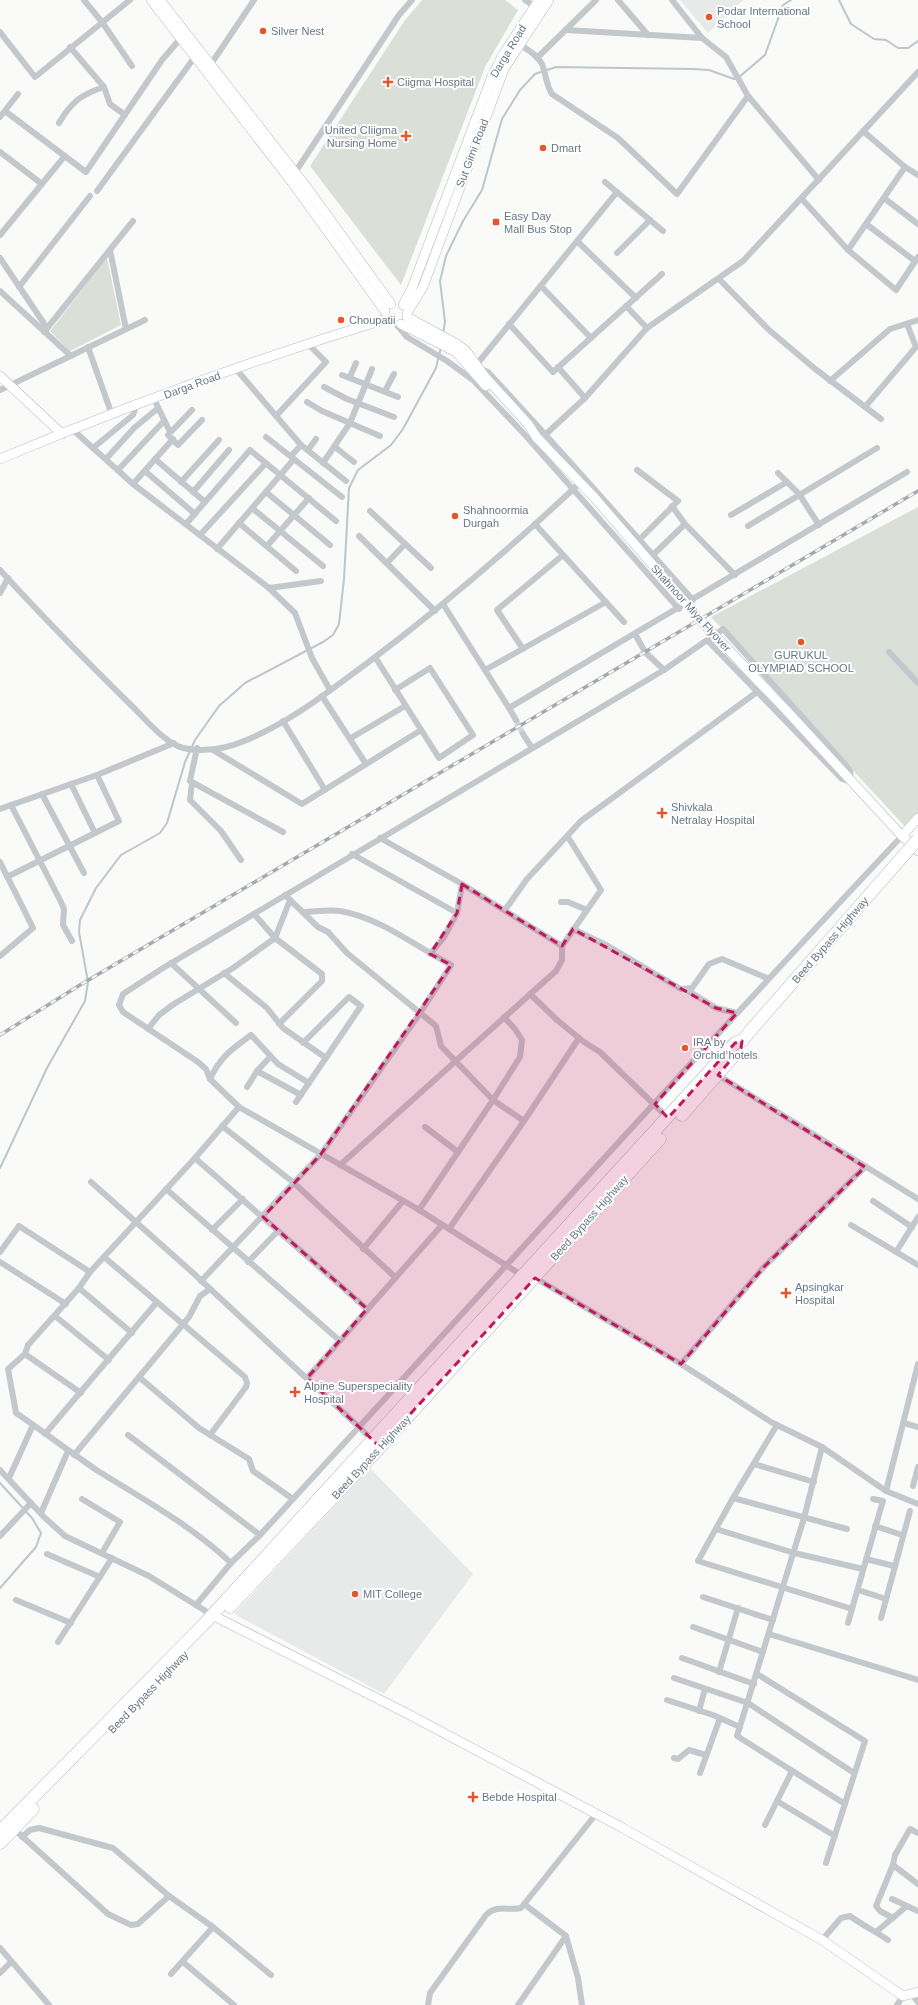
<svg xmlns="http://www.w3.org/2000/svg" width="918" height="2005" viewBox="0 0 918 2005" font-family="Arial,sans-serif">
	<style>
		.built { fill: #e8e9e9 }
		.green { fill: #dadfd7 }
		.lines { fill: none; stroke-linecap: round; stroke-linejoin: round }
		.stream { stroke: #bbc7cb; stroke-width: 2 }
		.street-tunnel { stroke: #d5d9db; stroke-width: 6; stroke-dasharray: 6 3; stroke-linecap: butt }
		.secondary-casing { stroke: #b3babf; stroke-width: 10 }
		.highway-casing { stroke: #b4b9bd; stroke-width: 13 }
		.street { stroke: #c3c8cc; stroke-width: 6 }
		.secondary { stroke: #fff; stroke-width: 9 }
		.highway { stroke: #fff; stroke-width: 12 }
		.rail-casing { stroke: #a2aab0; stroke-width: 3.5 }
		.rail { stroke: #fff; stroke-width: 2; stroke-dasharray: 6; stroke-linecap: butt }
		.secondary-bridge-casing { stroke: #b3babf; stroke-width: 10; stroke-linecap: butt }
		.highway-bridge-casing { stroke: #b4b9bd; stroke-width: 13; stroke-linecap: butt }
		.secondary-bridge { stroke: #fff; stroke-width: 9 }
		.highway-bridge { stroke: #fff; stroke-width: 12 }
		.marked { fill: #c2185b; fill-opacity: 0.2; stroke: #c2185b; stroke-width: 3; stroke-dasharray: 8 5; stroke-linejoin: round }
		.poi-dot { fill: #e4572e; stroke: #fff; stroke-width: 1.5 }
		.labels { text-anchor: middle; dominant-baseline: central; stroke-width: 4; stroke-linejoin: round; paint-order: stroke }
		.poi-label { font-size: 11px; fill: #657683; stroke: #fff; text-anchor: start }
		.street-label { font-size: 11px; fill: #657683; stroke: #fff }
	</style>
	<rect width="100%" height="100%" fill="#fafaf8"/>
	<g class="built">
		<polygon points="680,0 743,0 708,33"/>
		<polygon points="370,1468 473,1574 384,1694 234,1614"/>
	</g>
	<g class="green">
		<polygon points="422,0 505,0 518,10 485,67 401,285 310,166 405,20"/>
		<polygon points="107,258 121,325 70,351 50,331"/>
		<polygon points="918,507 918,824 910,832 711,617"/>
	</g>
	<g class="lines">
		<g class="stream">
			<polyline points="839,0 851,24 874,39 886,40 898,48 908,48 918,41"/>
			<polyline points="443,333 445,322 440,281 446,256 463,221 482,190 502,119 520,90 535,74 556,67 692,69 709,70 734,79 738,78 765,55 783,5 791,0"/>
			<polyline points="0,1168 47,1068 85,1001 88,982 79,932 80,920 96,888 121,855 160,833 167,823 185,762 195,740 219,706 245,683 323,642 333,635 339,624 344,579 349,488 358,470 391,445 403,429 436,368 441,347"/>
			<polyline points="0,1483 32,1518 41,1533 36,1547 0,1588"/>
		</g>
		<polyline class="street-tunnel" points="516,720 523,734"/>
		<defs>
			<g id="secondary">
				<polyline points="151,0 294,185 385,311"/>
				<polyline points="160,0 308,189 391,304"/>
				<polyline points="403,305 412,288 491,79 502,56 539,0"/>
				<polyline points="407,313 423,287 504,69 549,0"/>
				<polyline points="407,317 457,344 466,351 485,377 528,424 537,438"/>
				<polyline points="401,324 456,352 486,386"/>
				<polyline points="0,376 62,434"/>
				<path d="M0,459C126,406 256,359 386,319"/>
				<polyline points="786,710 902,836 918,851"/>
				<polyline points="902,836 918,818"/>
				<polyline points="212,1615 408,1714 621,1827 822,1940 903,1996 918,1992"/>
			</g>
			<g id="highway">
				<polyline points="682,1115 733,1057"/>
				<polyline points="230,1607 374,1454 660,1139"/>
				<polyline points="0,1831 204,1624 735,1043 742,1041 751,1030"/>
				<polyline points="0,1843 33,1809"/>
			</g>
		</defs>
		<use href="#secondary" class="secondary-casing"/>
		<use href="#highway" class="highway-casing"/>
		<g class="street">
			<polyline points="84,0 102,22 132,66"/>
			<polyline points="525,0 537,8"/>
			<polyline points="618,0 648,35"/>
			<polyline points="672,0 702,38 726,57 748,96 819,180"/>
			<polyline points="566,30 702,38"/>
			<polyline points="0,32 35,77 130,0"/>
			<path d="M518,43C526,49 537,54 542,64C546,74 546,85 552,94L618,138L677,194L748,96"/>
			<polyline points="70,47 104,87 110,104 125,115"/>
			<polyline points="537,58 596,0"/>
			<polyline points="209,67 254,0"/>
			<polyline points="5,111 86,172 162,60 180,39"/>
			<polyline points="0,117 18,94"/>
			<path d="M59,123C71,102 82,94 104,87"/>
			<polyline points="863,131 905,167 918,175"/>
			<polyline points="0,152 42,184"/>
			<polyline points="294,174 399,15 412,0"/>
			<polyline points="605,182 663,231"/>
			<polyline points="97,191 194,58"/>
			<polyline points="884,198 918,224"/>
			<polyline points="802,199 848,250 896,290 918,257"/>
			<polyline points="866,224 915,261"/>
			<polyline points="0,235 64,157"/>
			<polyline points="577,241 636,298"/>
			<polyline points="110,250 126,329"/>
			<polyline points="848,250 905,167"/>
			<polyline points="617,253 650,220"/>
			<polyline points="0,258 47,328"/>
			<polyline points="719,279 769,330 814,368 881,419"/>
			<polyline points="541,286 591,338"/>
			<polyline points="19,287 90,196"/>
			<polyline points="0,291 71,356"/>
			<polyline points="626,306 647,328"/>
			<polyline points="509,324 553,372 662,274"/>
			<polyline points="397,325 407,337 447,361 473,380 526,436 679,609"/>
			<polyline points="44,332 133,221"/>
			<polyline points="88,347 112,415"/>
			<polyline points="477,364 617,192"/>
			<polyline points="558,367 585,398"/>
			<polyline points="236,369 301,445"/>
			<path d="M481,369L488,372C558,447 625,524 693,600"/>
			<polyline points="342,375 398,397"/>
			<polyline points="350,377 356,363"/>
			<polyline points="830,381 890,329 918,320"/>
			<polyline points="324,387 347,399 394,417"/>
			<polyline points="0,390 145,320"/>
			<polyline points="385,391 394,374"/>
			<polyline points="154,399 170,432"/>
			<polyline points="307,402 322,411 380,436"/>
			<polyline points="865,407 916,347 907,324"/>
			<polyline points="192,410 168,435 178,445 202,420"/>
			<polyline points="276,416 326,362 308,344"/>
			<polyline points="73,430 133,484 269,588 295,613 312,658 330,690"/>
			<polyline points="546,434 585,398 647,328 743,261 918,72"/>
			<polyline points="266,437 342,497"/>
			<polyline points="335,447 354,462"/>
			<polyline points="93,448 133,415 136,406"/>
			<polyline points="308,450 316,439"/>
			<polyline points="291,456 301,445 346,481"/>
			<polyline points="106,459 134,428 157,409"/>
			<polyline points="155,459 205,502"/>
			<polyline points="323,463 350,423 372,369"/>
			<polyline points="118,470 163,422"/>
			<polyline points="637,470 678,501 639,540"/>
			<polyline points="145,471 195,514"/>
			<polyline points="778,473 799,494 819,525"/>
			<polyline points="181,482 219,440"/>
			<polyline points="133,484 173,439"/>
			<polyline points="193,492 229,450"/>
			<polyline points="266,492 330,545"/>
			<polyline points="672,506 685,524 735,575"/>
			<polyline points="252,508 323,566"/>
			<polyline points="370,511 431,568"/>
			<polyline points="731,515 787,482"/>
			<polyline points="239,523 296,571"/>
			<polyline points="186,524 250,450 336,521"/>
			<polyline points="535,524 624,622"/>
			<polyline points="748,526 877,448"/>
			<polyline points="200,535 266,463"/>
			<polyline points="359,536 435,611"/>
			<polyline points="267,546 309,498"/>
			<polyline points="217,549 294,459"/>
			<polyline points="653,555 685,524"/>
			<polyline points="387,563 405,544"/>
			<path d="M0,570C43,617 88,663 134,708C146,720 166,744 183,748C205,753 229,748 249,739C292,721 329,691 366,664C442,607 515,544 584,479"/>
			<polyline points="269,588 321,581"/>
			<polyline points="0,593 8,578"/>
			<polyline points="443,604 509,708 907,472"/>
			<polyline points="635,634 645,652 664,670"/>
			<polyline points="523,649 497,610 563,555"/>
			<polyline points="889,652 918,683"/>
			<polyline points="375,657 439,758 473,735 430,668 395,690"/>
			<polyline points="485,670 606,602"/>
			<polyline points="322,696 366,764"/>
			<polyline points="509,708 516,720"/>
			<polyline points="283,721 325,790"/>
			<polyline points="523,734 532,748"/>
			<polyline points="351,738 405,706"/>
			<polyline points="197,748 190,781 283,832"/>
			<polyline points="213,750 302,804 421,730"/>
			<polyline points="192,783 190,800 221,831 241,860"/>
			<polyline points="71,784 95,833"/>
			<polyline points="42,794 84,873"/>
			<polyline points="11,805 61,902 64,909 63,925 72,941"/>
			<polyline points="0,809 97,775 174,743"/>
			<polyline points="380,838 462,884 562,946"/>
			<polyline points="352,854 457,913"/>
			<polyline points="0,862 33,928 0,956"/>
			<polyline points="7,877 119,821 97,775"/>
			<polyline points="285,895 318,927 328,932 347,953 436,1026 441,1046 493,1100 524,1121"/>
			<polyline points="561,902 568,902 587,910"/>
			<polyline points="505,910 527,879 581,821 757,692"/>
			<polyline points="254,914 275,938 322,974 322,981 279,1024"/>
			<polyline points="573,929 608,946 681,989 692,988 709,964 722,959 767,978"/>
			<polyline points="430,954 444,937 457,913 462,884"/>
			<polyline points="171,963 236,1023"/>
			<polyline points="224,973 267,1008 283,1028 326,1058"/>
			<polyline points="687,990 716,1008 737,1013"/>
			<polyline points="530,994 557,1020 584,1042 600,1052 668,1118"/>
			<polyline points="148,1029 159,1015 174,1004 233,968 275,938 290,900"/>
			<polyline points="257,1071 301,1095"/>
			<polyline points="718,1075 918,1199"/>
			<path d="M210,1079C221,1056 231,1050 251,1035L278,1064L309,1083"/>
			<polyline points="247,1087 257,1071 270,1057"/>
			<polyline points="296,1102 361,1006 349,997 303,1043"/>
			<polyline points="222,1126 294,1183 395,1277"/>
			<polyline points="425,1127 458,1152"/>
			<polyline points="195,1158 367,1309"/>
			<polyline points="340,1165 556,971 562,960 562,946 601,890 568,837"/>
			<polyline points="91,1182 192,1272 359,1427 260,1535 231,1563 196,1605"/>
			<polyline points="166,1189 339,1340"/>
			<polyline points="873,1201 912,1227"/>
			<polyline points="419,1210 493,1100 520,1057 522,1040 515,1029 504,1017"/>
			<polyline points="851,1225 918,1265"/>
			<polyline points="449,1229 524,1121 579,1038"/>
			<polyline points="212,1230 243,1199"/>
			<polyline points="363,1249 403,1201"/>
			<polyline points="0,1252 19,1226 90,1272"/>
			<polyline points="896,1252 918,1217"/>
			<polyline points="0,1262 66,1304"/>
			<polyline points="248,1262 278,1231"/>
			<polyline points="523,1276 416,1208 239,1107 210,1079 206,1069 198,1062 123,1012 119,1005 123,994 163,968 664,670 723,629 844,763 850,771 851,782 842,779 708,641"/>
			<polyline points="535,1278 681,1364 771,1422 822,1447 886,1491 918,1504"/>
			<path d="M201,1281L321,1154L420,1013L451,965C415,946 381,918 340,911C328,909 314,912 303,912"/>
			<polyline points="79,1288 132,1333"/>
			<polyline points="157,1302 245,1377 247,1383 246,1387 210,1435"/>
			<polyline points="55,1316 109,1360"/>
			<polyline points="25,1354 81,1393"/>
			<polyline points="681,1364 764,1267 865,1167"/>
			<polyline points="139,1377 199,1428 249,1459 253,1471 293,1499"/>
			<polyline points="307,1378 442,1225"/>
			<polyline points="904,1423 918,1427"/>
			<polyline points="777,1425 733,1498 698,1561 852,1609"/>
			<polyline points="45,1434 157,1302 104,1257"/>
			<polyline points="128,1435 260,1535"/>
			<path d="M373,1441L359,1427C539,1230 718,1031 902,836"/>
			<polyline points="822,1447 804,1518 737,1736 845,1804"/>
			<polyline points="74,1455 189,1317 200,1296 210,1289"/>
			<polyline points="754,1464 814,1482"/>
			<polyline points="0,1470 44,1517 65,1536 149,1576 212,1615"/>
			<polyline points="9,1478 33,1425"/>
			<polyline points="913,1486 918,1467"/>
			<polyline points="886,1491 918,1364"/>
			<polyline points="733,1498 847,1529"/>
			<polyline points="82,1499 120,1522 102,1553"/>
			<polyline points="41,1513 68,1451"/>
			<polyline points="875,1526 902,1535"/>
			<polyline points="716,1529 794,1553 863,1569"/>
			<polyline points="0,1536 31,1503"/>
			<polyline points="47,1554 100,1577"/>
			<polyline points="866,1559 894,1566"/>
			<path d="M231,1563C192,1526 143,1499 98,1471C70,1452 44,1432 16,1413L8,1369L25,1354L28,1345L79,1288L90,1272L195,1158L239,1107"/>
			<polyline points="858,1590 886,1599"/>
			<polyline points="703,1597 773,1620"/>
			<polyline points="16,1600 71,1623"/>
			<polyline points="881,1618 910,1511"/>
			<polyline points="848,1623 882,1504 883,1501 873,1499"/>
			<polyline points="693,1627 763,1652"/>
			<polyline points="769,1634 918,1680"/>
			<polyline points="58,1642 112,1558"/>
			<polyline points="682,1658 754,1684"/>
			<polyline points="719,1672 738,1608"/>
			<polyline points="757,1674 865,1741 826,1863"/>
			<polyline points="674,1678 748,1703 854,1773"/>
			<polyline points="667,1700 713,1715 740,1727"/>
			<polyline points="699,1711 705,1689"/>
			<polyline points="674,1758 678,1759 689,1750 706,1755"/>
			<polyline points="700,1773 720,1718"/>
			<polyline points="777,1801 835,1836"/>
			<polyline points="765,1825 792,1771"/>
			<polyline points="14,1829 108,1914 131,1925 138,1924 169,1896 213,1927 171,1974"/>
			<polyline points="918,1833 910,1829 895,1855 893,1865 918,1884"/>
			<polyline points="22,1837 30,1830 39,1828 113,1848 169,1896"/>
			<polyline points="893,1865 876,1906 880,1911 893,1918"/>
			<polyline points="892,1899 907,1906"/>
			<polyline points="213,1927 271,1975"/>
			<polyline points="876,1932 907,1906 918,1911"/>
			<polyline points="566,1936 578,1978 582,2005"/>
			<path d="M822,1940L841,1918L850,1916C862,1925 875,1931 888,1940"/>
			<polyline points="0,1948 49,2005"/>
			<polyline points="183,1962 234,2005"/>
			<polyline points="0,1973 11,1962"/>
			<polyline points="912,1994 918,2002"/>
			<path d="M428,2005L430,1993L486,1915C497,1904 508,1911 521,1908L596,1814"/>
			<polyline points="518,2005 566,1936 524,1904"/>
			<polyline points="897,2005 903,1996"/>
		</g>
		<use href="#secondary" class="secondary"/>
		<use href="#highway" class="highway"/>
		<defs>
			<polyline id="rail" points="0,1035 80,985 918,491"/>
		</defs>
		<use href="#rail" class="rail-casing"/>
		<use href="#rail" class="rail"/>
		<defs>
			<polyline id="secondary-bridge" points="537,438 593,496 702,622 786,710"/>
			<polyline id="highway-bridge" points="751,1030 918,839"/>
		</defs>
		<use href="#secondary-bridge" class="secondary-bridge-casing"/>
		<use href="#highway-bridge" class="highway-bridge-casing"/>
		<use href="#secondary-bridge" class="secondary-bridge"/>
		<use href="#highway-bridge" class="highway-bridge"/>
	</g>
	<path class="marked" d="M462,884L562,946L573,929L716,1008L737,1013L655,1104L668,1118L735,1043L742,1041L741,1048L718,1075L865,1167L764,1267L681,1364L535,1278L380,1447L307,1378L367,1309L263,1217L321,1154L451,965L430,954L457,913Z"/>
	<g class="poi-dot">
		<circle cx="709" cy="17" r="4"/>
		<circle cx="263" cy="31" r="4"/>
		<path d="M386 76h4v4h4v4h-4v4h-4v-4h-4v-4h4z"/>
		<path d="M404 130h4v4h4v4h-4v4h-4v-4h-4v-4h4z"/>
		<circle cx="543" cy="148" r="4"/>
		<rect x="492" y="218" width="8" height="8" rx="2"/>
		<circle cx="341" cy="320" r="4"/>
		<circle cx="455" cy="516" r="4"/>
		<circle cx="801" cy="642" r="4"/>
		<path d="M660 807h4v4h4v4h-4v4h-4v-4h-4v-4h4z"/>
		<circle cx="685" cy="1048" r="4"/>
		<path d="M784 1287h4v4h4v4h-4v4h-4v-4h-4v-4h4z"/>
		<path d="M293 1386h4v4h4v4h-4v4h-4v-4h-4v-4h4z"/>
		<circle cx="355" cy="1594" r="4"/>
		<path d="M471 1791h4v4h4v4h-4v4h-4v-4h-4v-4h4z"/>
	</g>
	<g class="labels">
		<g class="poi-label">
			<text x="717" y="11">Podar International<tspan x="717" dy="13">School</tspan></text>
			<text x="271" y="31">Silver Nest</text>
			<text x="397" y="82">Ciigma Hospital</text>
			<text x="397" y="130" text-anchor="end">United CIiigma<tspan x="397" dy="13">Nursing Home</tspan></text>
			<text x="551" y="148">Dmart</text>
			<text x="504" y="216">Easy Day<tspan x="504" dy="13">Mall Bus Stop</tspan></text>
			<text x="349" y="320">Choupatii</text>
			<text x="463" y="510">Shahnoormia<tspan x="463" dy="13">Durgah</tspan></text>
			<text x="801" y="655" text-anchor="middle">GURUKUL<tspan x="801" dy="13">OLYMPIAD SCHOOL</tspan></text>
			<text x="671" y="807">Shivkala<tspan x="671" dy="13">Netralay Hospital</tspan></text>
			<text x="693" y="1042">IRA by<tspan x="693" dy="13">Orchid hotels</tspan></text>
			<text x="795" y="1287">Apsingkar<tspan x="795" dy="13">Hospital</tspan></text>
			<text x="304" y="1386">Alpine Superspeciality<tspan x="304" dy="13">Hospital</tspan></text>
			<text x="363" y="1594">MIT College</text>
			<text x="482" y="1797">Bebde Hospital</text>
		</g>
		<g class="street-label">
			<text transform="translate(508 51) rotate(-59)">Darga Road</text>
			<text transform="translate(472 153) rotate(-69)">Sut Girni Road</text>
			<text transform="translate(192 385) rotate(-20)">Darga Road</text>
			<text transform="translate(691 608) rotate(48)">Shahnoor Miya Flyover</text>
			<text transform="translate(830 940) rotate(-49)">Beed Bypass Highway</text>
			<text transform="translate(589 1218) rotate(-48)">Beed Bypass Highway</text>
			<text transform="translate(371 1457) rotate(-47)">Beed Bypass Highway</text>
			<text transform="translate(148 1692) rotate(-46)">Beed Bypass Highway</text>
		</g>
	</g>
</svg>
